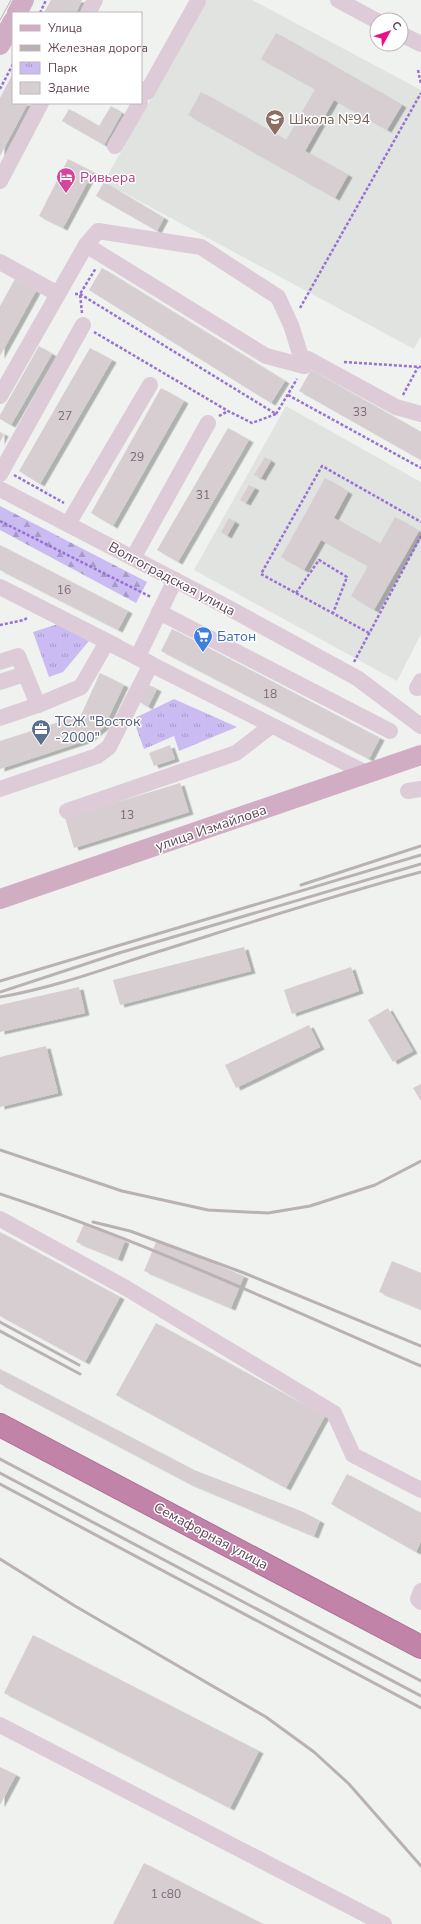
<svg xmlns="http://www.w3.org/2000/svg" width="421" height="1924" viewBox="0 0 421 1924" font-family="'Nunito Sans',sans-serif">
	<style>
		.education { fill: #e1e3e0 }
		.forest { fill: url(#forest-firs) }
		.park { fill: url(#park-tufts) }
		.building { fill: #d7ced2; filter: url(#shadow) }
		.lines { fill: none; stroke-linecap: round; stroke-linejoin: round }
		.highway-casing { stroke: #ad6f93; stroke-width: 24 }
		.path { stroke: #9871d2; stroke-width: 2.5; stroke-dasharray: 3 2; stroke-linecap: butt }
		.minor { stroke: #ddcbd7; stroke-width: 16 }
		.major { stroke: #d0adc2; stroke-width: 20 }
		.highway { stroke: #c184a8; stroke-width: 22 }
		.tram { stroke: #bab1b5; stroke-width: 1 }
		.rail { stroke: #bab1b5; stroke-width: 3 }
		.labels { text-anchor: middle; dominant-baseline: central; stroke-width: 3; stroke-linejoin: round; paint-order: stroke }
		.number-label { font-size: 12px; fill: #7c6874 }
		.education-label { font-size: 14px; fill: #785e54; stroke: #fff; text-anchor: start }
		.hotel-label { font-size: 14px; fill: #b23c85; stroke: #fff; text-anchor: start }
		.street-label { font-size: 14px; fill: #5e4655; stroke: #fff }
		.shop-label { font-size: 14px; fill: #366cbe; stroke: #fff; text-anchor: start }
		.service-label { font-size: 14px; fill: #4e5e75; stroke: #fff; text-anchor: start }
	</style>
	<defs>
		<pattern id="forest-firs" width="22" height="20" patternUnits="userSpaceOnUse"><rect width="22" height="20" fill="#cabbf2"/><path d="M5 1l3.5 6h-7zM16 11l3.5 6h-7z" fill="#a79ac7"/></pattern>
		<pattern id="park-tufts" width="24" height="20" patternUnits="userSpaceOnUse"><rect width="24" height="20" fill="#cabbf2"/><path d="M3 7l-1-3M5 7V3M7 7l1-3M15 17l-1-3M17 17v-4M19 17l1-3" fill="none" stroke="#a79ac7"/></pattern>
		<filter id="shadow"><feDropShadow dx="4.5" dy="2.5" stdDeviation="0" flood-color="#0004"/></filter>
	</defs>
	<rect width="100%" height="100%" fill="#eff2ef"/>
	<g class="education">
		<polygon points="207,0 252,0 421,90 421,336 414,349 104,182"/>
		<polygon points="286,406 421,482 421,634 397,681 194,570"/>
	</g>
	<polygon class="forest" points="0,506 147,582 136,603 0,530"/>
	<g class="park">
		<polygon points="58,624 89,641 63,672 49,677 33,632"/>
		<polygon points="174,699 237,727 179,751 174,736 144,749 133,719"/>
	</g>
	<g class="building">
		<polygon points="51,0 82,0 76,13 44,13"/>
		<polygon points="276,33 402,105 387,130 334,100 305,151 348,175 335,198 188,115 201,92 286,140 315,89 261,59"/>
		<polygon points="13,73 13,103 28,103 0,156 0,98"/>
		<polygon points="111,106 122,113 104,145 62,121 69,109 99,126"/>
		<polygon points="68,159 93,172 63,228 39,216"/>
		<polygon points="104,182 164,218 157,231 96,196"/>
		<polygon points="102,268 285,381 271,403 89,290"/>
		<polygon points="15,279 36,291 0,356 0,306"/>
		<polygon points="39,346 52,354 11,425 0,419 0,415"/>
		<polygon points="90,348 112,360 40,484 19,471"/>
		<polygon points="311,370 421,432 421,460 299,391"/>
		<polygon points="161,388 184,401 113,526 91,513"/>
		<polygon points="228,428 249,440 178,562 157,550"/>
		<polygon points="0,432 4,434 0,442"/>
		<polygon points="265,457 271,461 261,478 254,475"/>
		<polygon points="325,478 348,492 334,518 380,544 395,517 419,531 374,610 351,596 368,566 321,540 304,570 281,557"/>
		<polygon points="249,485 255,488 246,503 240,500"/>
		<polygon points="229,518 235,522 227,536 221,532"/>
		<polygon points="0,545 128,611 118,630 0,570"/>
		<polygon points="172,629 380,738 369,759 161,651"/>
		<polygon points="100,673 124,685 104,727 88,740 0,769 0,741 81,715"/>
		<polygon points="147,684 157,689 148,707 138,701"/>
		<polygon points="170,745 175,759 154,766 149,753"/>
		<polygon points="180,783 189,812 74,848 65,818"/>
		<polygon points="244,947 251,971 120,1005 113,980"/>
		<polygon points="351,967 359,991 292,1014 284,990"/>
		<polygon points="79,987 85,1013 0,1032 0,1005"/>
		<polygon points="388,1008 413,1051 393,1062 368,1020"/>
		<polygon points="309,1025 320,1047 236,1088 225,1065"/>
		<polygon points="46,1046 58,1093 0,1107 0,1057"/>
		<polygon points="421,1084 421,1101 413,1088"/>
		<polygon points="84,1224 125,1241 118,1259 76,1242"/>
		<polygon points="0,1232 120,1297 85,1362 0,1316"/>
		<polygon points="157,1240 244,1276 231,1308 144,1271"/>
		<polygon points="392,1261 421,1273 421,1309 379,1292"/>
		<polygon points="156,1323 325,1416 286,1488 116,1395"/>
		<polygon points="0,1369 194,1470 301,1511 320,1521 314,1536 188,1483 0,1384"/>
		<polygon points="347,1474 421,1513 421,1541 416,1552 331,1504"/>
		<polygon points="33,1635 259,1751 230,1808 4,1693"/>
		<polygon points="0,1767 16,1775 0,1805"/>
		<polygon points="144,1863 263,1924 113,1924"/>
	</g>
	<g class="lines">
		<defs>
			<polyline id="highway" points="0,1425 421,1647"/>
		</defs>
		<use href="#highway" class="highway-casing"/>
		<g class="path">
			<polyline points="40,13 46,0"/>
			<polyline points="418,70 421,84"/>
			<polyline points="0,89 13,64"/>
			<polyline points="75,294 80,294 276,414 252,423 228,411 94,332"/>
			<polyline points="300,308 421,93"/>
			<polyline points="82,313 80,294 96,268"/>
			<polyline points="344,362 421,367"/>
			<polyline points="288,395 421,468"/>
			<polyline points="403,395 418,367"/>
			<polyline points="276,414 297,379"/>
			<polyline points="219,416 228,411"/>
			<polyline points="14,475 64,503"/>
			<polyline points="0,521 151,597"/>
			<polyline points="296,593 319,560 347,577 333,613"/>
			<polyline points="0,625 24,620 28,617"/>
			<polyline points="369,633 261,574 322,466 421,522"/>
			<polyline points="354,662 421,536"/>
		</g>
		<g class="minor">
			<polyline points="338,0 377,21"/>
			<polyline points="88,13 95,0"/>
			<polyline points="401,34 421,44"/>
			<polyline points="141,89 147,92 198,1"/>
			<polyline points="115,146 140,103"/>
			<polyline points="0,181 41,103"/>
			<polyline points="86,245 98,231 201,247 278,297 291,325 304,366"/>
			<polyline points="0,262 58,294"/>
			<polyline points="0,396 86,245 266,356 304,366 308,359 396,407 421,414"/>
			<polyline points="0,474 83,325"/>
			<polyline points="0,489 227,607 357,678 421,726"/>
			<polyline points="68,524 150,385"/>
			<polyline points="133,558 208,423"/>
			<polyline points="0,587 116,646"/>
			<polyline points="159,612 390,731"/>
			<polyline points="138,656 175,580"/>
			<polyline points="0,662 18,656 38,705"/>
			<polyline points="0,682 25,674"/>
			<polyline points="417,688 421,681"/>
			<polyline points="0,718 38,705 81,687 107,642 368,774"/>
			<polyline points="0,789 97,756 109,747 151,664 142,659"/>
			<polyline points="408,791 421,789"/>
			<polyline points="67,811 236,753 271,726"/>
			<polyline points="0,1219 126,1288 334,1413 353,1455 421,1490"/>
			<polyline points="421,1591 418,1599 421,1602"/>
			<polyline points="0,1725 384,1924"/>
		</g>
		<g class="major">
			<polyline points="17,13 24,0"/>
			<polyline points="0,45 13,21"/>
			<polyline points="0,899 421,755"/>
		</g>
		<use href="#highway" class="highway"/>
		<polyline class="tram" points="0,20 11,0"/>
		<g class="rail">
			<polyline points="301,885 421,846"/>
			<polyline points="0,981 421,855"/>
			<polyline points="0,992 119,953 421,864"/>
			<path d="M0,997C53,988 104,969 154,953C243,925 331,896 421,872"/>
			<polyline points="0,1150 122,1191 208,1210 268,1213 310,1206 375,1185 421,1161"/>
			<path d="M0,1194C144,1241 282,1306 421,1366"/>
			<polyline points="93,1222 130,1231 244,1273 421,1346"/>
			<polyline points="0,1322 79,1365"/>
			<polyline points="0,1331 80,1374"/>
			<polyline points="0,1459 421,1681"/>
			<polyline points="0,1473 421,1696"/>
			<polyline points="0,1484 421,1708"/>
			<polyline points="0,1559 75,1606 266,1717 314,1752 349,1784 421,1866"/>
		</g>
	</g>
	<defs>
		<symbol id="school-pin" viewBox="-11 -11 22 30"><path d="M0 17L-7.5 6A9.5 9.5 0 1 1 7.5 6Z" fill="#8d6e63" stroke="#fff"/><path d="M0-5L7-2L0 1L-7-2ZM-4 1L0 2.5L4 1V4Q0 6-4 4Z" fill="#fff"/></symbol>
		<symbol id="hotel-pin" viewBox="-11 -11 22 30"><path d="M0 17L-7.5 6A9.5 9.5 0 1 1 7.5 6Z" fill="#d1479c" stroke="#fff"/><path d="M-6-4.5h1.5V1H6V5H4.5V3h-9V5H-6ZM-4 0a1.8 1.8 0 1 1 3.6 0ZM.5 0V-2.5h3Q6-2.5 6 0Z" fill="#fff"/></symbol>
		<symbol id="supermarket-pin" viewBox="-11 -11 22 30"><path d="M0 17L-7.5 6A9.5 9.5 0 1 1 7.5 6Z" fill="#3f7fe0" stroke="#fff"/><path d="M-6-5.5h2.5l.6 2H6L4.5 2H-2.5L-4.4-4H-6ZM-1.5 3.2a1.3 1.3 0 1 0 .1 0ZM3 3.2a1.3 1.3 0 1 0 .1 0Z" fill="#fff"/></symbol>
		<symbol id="office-pin" viewBox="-11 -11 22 30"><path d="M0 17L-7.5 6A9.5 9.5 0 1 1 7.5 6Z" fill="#5c6f8a" stroke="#fff"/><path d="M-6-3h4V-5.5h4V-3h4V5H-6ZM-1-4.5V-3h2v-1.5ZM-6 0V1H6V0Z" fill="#fff"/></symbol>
	</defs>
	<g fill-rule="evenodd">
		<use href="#school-pin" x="264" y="108" width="22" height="30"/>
		<use href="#hotel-pin" x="55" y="166" width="22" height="30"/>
		<use href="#supermarket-pin" x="192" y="625" width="22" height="30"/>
		<use href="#office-pin" x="30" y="718" width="22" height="30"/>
	</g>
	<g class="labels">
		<g class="number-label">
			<text x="360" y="412">33</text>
			<text x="65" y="416">27</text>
			<text x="137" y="457">29</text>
			<text x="203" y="495">31</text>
			<text x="64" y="590">16</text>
			<text x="270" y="694">18</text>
			<text x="127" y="815">13</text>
			<text x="166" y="1894">1 с80</text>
		</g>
		<g class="education-label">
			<text x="289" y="119">Школа №94</text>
		</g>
		<g class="hotel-label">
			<text x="80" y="177">Ривьера</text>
		</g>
		<g class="street-label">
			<text transform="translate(172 579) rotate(28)">Волгоградская улица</text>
			<text transform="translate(211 828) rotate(-19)">улица Измайлова</text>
			<text transform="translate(211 1536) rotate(28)">Семафорная улица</text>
		</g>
		<g class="shop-label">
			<text x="217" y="636">Батон</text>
		</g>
		<g class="service-label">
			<text x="55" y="721">ТСЖ "Восток<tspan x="55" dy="16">-2000"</tspan></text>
		</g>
	</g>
	<rect x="12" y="12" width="130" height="92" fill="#ffffff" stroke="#bfb5bb"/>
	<rect x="20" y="25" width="20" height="6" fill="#d0adc2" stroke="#bfb5bb"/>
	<text x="48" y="32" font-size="12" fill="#5e4655">Улица</text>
	<rect x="20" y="45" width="20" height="6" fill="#bab1b5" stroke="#bfb5bb"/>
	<text x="48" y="52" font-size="12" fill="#5e4655">Железная дорога</text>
	<rect x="20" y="62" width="20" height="12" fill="url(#park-tufts)" stroke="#bfb5bb"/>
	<text x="48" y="72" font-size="12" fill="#5e4655">Парк</text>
	<rect x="20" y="82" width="20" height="12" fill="#d7ced2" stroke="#bfb5bb"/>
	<text x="48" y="92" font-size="12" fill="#5e4655">Здание</text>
	<g transform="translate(389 32) rotate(50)"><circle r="19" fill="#ffffff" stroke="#bfb5bb"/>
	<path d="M0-3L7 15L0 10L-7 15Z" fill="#ec0f88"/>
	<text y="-6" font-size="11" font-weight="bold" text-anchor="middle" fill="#5e4655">С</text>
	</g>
</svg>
